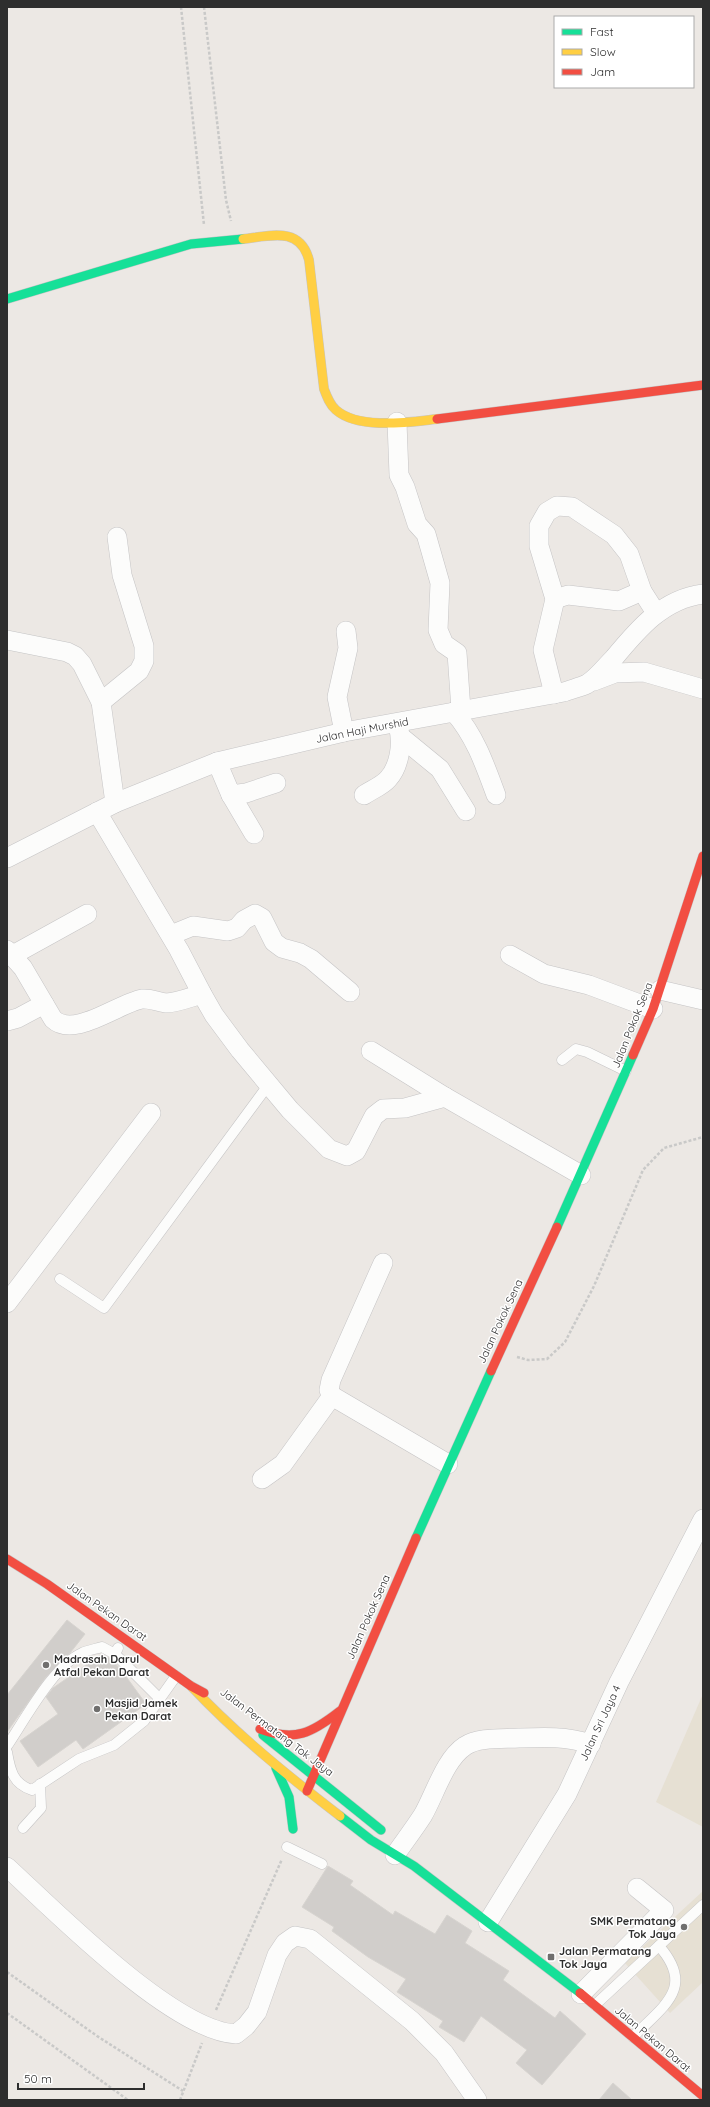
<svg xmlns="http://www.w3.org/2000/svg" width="710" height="2107" viewBox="0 0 710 2107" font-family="Quicksand,sans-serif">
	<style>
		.education { fill: #e6e0d3 }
		.building { fill: #d1cecb; stroke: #d7d4d0 }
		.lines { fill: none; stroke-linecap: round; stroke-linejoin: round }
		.lane-casing { stroke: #c5c4c5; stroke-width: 11 }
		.street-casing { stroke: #c5c4c5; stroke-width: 20 }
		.fast-casing { stroke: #c5c4c5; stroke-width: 10 }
		.slow-casing { stroke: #c5c4c5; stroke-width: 10 }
		.jam-casing { stroke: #c5c4c5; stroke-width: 10 }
		.path { stroke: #c9c9c8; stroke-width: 2.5; stroke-dasharray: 3 2; stroke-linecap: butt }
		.lane { stroke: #fcfcfb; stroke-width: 10 }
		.street { stroke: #fcfcfb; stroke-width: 19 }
		.fast { stroke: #16e098; stroke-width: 9 }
		.slow { stroke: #ffcf43; stroke-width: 9 }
		.jam { stroke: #f24e42; stroke-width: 9 }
		.poi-dot { fill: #706f6e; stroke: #fff; stroke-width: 1.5 }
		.labels { text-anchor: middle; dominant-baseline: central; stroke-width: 3; stroke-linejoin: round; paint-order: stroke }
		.street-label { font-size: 11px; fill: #2e2e2e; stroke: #fff }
		.poi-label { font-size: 11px; font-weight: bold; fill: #2e2e2e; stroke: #fff; text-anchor: start }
	</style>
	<rect width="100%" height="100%" fill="#ece8e4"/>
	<g class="education">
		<polygon points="703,1694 703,1827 656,1802"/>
		<polygon points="703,1891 703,1982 670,2013 625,1963"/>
	</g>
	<g class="building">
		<polygon points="67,1620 85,1634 70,1653 46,1677 7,1732 7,1695"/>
		<polygon points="102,1654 111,1659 122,1671 146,1704 83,1749 76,1740 38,1767 20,1741 58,1714 46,1697 53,1688"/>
		<polygon points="328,1866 353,1881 350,1885 393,1915 395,1911 435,1934 447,1915 472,1931 465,1943 509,1971 503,1980 555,2018 560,2011 586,2034 542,2085 516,2063 527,2050 481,2016 464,2042 439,2027 443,2021 397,1992 406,1979 368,1957 332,1931 334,1927 302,1907"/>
		<polygon points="613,2083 632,2100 599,2100"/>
	</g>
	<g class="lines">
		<defs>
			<g id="lane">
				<polyline points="562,1060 576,1049 587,1052 626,1071"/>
				<polyline points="60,1279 104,1308 269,1084"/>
				<polyline points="118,1648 115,1654 160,1699"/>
				<path d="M7,1746C24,1721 54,1665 82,1653C88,1650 96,1649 102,1647L115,1654"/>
				<path d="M7,1752C10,1770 13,1784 32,1790L79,1759L114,1745L144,1721L176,1676"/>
				<polyline points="23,1828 41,1808 40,1784"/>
				<polyline points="287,1847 322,1864"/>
				<polyline points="595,2005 703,1905"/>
				<path d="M633,2037C663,2006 696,1988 659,1946"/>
			</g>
			<g id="street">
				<polyline points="397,422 399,475 405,487 417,524 426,534 440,583 438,630 444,644 457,653 461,710"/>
				<polyline points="555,599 568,595 619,601 642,591"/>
				<polyline points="7,640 67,652 75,656 82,664 101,702 115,803"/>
				<polyline points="594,681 615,673 644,672 703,689"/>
				<polyline points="554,694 543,650 555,599 539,546 539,526 547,512 557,506 572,507 614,535 629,554 642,591 656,613"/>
				<polyline points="101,702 139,671 144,661 144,646 122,575 117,537"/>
				<path d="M454,712C475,736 485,765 496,795"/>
				<polyline points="344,732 337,697 348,648 346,631"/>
				<polyline points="401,737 440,769 466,811"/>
				<polyline points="217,762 231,795 246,793 276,783"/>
				<polyline points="231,795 254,834"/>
				<path d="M364,795C371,790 382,786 388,779C400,766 403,742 398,726"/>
				<polyline points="97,812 179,950 202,994 214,1015 240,1050 290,1110 329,1149 347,1156 356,1151 374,1116 383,1109 405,1108 445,1097"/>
				<path d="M7,858L115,803L217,762L344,732L564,692C572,689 581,687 587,684C597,678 606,666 614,658C638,629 663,599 703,594"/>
				<polyline points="171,935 193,926 228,931 237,928 244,920 255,914 262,918 274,942 282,948 300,953 311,959 350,992"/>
				<path d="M7,950L23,968L53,1019C74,1039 119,1003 142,999C151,998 157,1002 166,1003C177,1003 191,997 202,994"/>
				<polyline points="510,955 544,974 589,985 653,1009"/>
				<polyline points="11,956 87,914"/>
				<polyline points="660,990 703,1000"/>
				<polyline points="7,1021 18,1018 44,1004"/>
				<polyline points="371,1051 445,1097 581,1175"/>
				<polyline points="7,1303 151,1113"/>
				<polyline points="332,1396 448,1464"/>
				<polyline points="262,1479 283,1464 332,1396 329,1390 331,1380 383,1263"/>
				<path d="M395,1855C404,1842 414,1829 423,1815C435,1794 445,1759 465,1746C478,1737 503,1739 519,1738C544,1737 566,1736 591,1744"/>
				<path d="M7,1867C55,1911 173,2031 236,2034L246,2026L257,2012L277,1955L285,1943L295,1936L310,1939L412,2021L444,2053L477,2100"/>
				<polyline points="488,1922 567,1794 619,1682 703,1519"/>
				<polyline points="581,1994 664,1910 637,1888"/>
			</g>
			<g id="fast">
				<polyline points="7,299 191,244 243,239"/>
				<polyline points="557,1227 633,1055"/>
				<polyline points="416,1538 491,1371"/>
				<polyline points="263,1735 381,1830"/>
				<polyline points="276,1768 289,1797 293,1829"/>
				<polyline points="340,1816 371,1840 414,1866 580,1993"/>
			</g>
			<g id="slow">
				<path d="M243,239C270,236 300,226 309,260L324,389C327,397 330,405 336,410C359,430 409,422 437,419"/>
				<path d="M191,1686C236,1734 288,1776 340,1816"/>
			</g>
			<g id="jam">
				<polyline points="437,419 703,385"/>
				<polyline points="633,1055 653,1009 703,856"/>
				<polyline points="491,1371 557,1227"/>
				<polyline points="7,1559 47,1584 191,1686 204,1693"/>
				<path d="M260,1729C295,1742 312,1733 340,1711"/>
				<polyline points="307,1791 416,1538"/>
				<polyline points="580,1993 703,2096"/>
			</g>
		</defs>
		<use href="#lane" class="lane-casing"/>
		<use href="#street" class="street-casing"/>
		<use href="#fast" class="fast-casing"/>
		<use href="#slow" class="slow-casing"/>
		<use href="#jam" class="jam-casing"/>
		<g class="path">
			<polyline points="181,7 204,225"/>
			<polyline points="204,7 226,200 231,221"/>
			<polyline points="517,1357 528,1360 547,1359 565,1342 594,1286 643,1170 664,1148 703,1137"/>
			<polyline points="7,1972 97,2036 183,2091"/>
			<polyline points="216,2010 282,1859"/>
			<polyline points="7,2013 128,2100"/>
			<polyline points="180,2100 202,2043"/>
		</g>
		<use href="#lane" class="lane"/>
		<use href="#street" class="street"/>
		<use href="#fast" class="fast"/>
		<use href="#slow" class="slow"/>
		<use href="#jam" class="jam"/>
	</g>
	<g class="poi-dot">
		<circle cx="46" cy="1665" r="4"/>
		<circle cx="97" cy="1709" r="4"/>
		<circle cx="684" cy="1927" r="4"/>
		<rect x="547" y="1953" width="8" height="8" rx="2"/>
	</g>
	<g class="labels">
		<g class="street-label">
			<text transform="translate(362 730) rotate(-11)">Jalan Haji Murshid</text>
			<text transform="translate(632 1025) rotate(-68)">Jalan Pokok Sena</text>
			<text transform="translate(500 1321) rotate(-65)">Jalan Pokok Sena</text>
			<text transform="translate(107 1611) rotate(35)">Jalan Pekan Darat</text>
			<text transform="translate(368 1617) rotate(-66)">Jalan Pokok Sena</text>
			<text transform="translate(600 1723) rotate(-65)">Jalan Sri Jaya 4</text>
			<text transform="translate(277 1732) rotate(37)">Jalan Permatang Tok Jaya</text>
			<text transform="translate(653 2039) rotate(40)">Jalan Pekan Darat</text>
		</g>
		<g class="poi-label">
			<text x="54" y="1659">Madrasah Darul<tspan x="54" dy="13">Atfal Pekan Darat</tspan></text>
			<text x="105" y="1703">Masjid Jamek<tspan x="105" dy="13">Pekan Darat</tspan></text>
			<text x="676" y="1921" text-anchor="end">SMK Permatang<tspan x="676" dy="13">Tok Jaya</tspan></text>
			<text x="559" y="1951">Jalan Permatang<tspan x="559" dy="13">Tok Jaya</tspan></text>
		</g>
	</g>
	<rect width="710" height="2107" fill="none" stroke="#2e2e2e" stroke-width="16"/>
	<rect x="554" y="16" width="140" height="72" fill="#ffffff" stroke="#ababab"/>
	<rect x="562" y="29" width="20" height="6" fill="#16e098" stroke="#ababab"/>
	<text x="590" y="36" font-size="12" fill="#2e2e2e">Fast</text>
	<rect x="562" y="49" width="20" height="6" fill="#ffcf43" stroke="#ababab"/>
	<text x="590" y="56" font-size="12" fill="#2e2e2e">Slow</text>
	<rect x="562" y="69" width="20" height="6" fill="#f24e42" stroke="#ababab"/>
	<text x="590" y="76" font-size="12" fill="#2e2e2e">Jam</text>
	<path d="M18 2083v6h126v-6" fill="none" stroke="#2e2e2e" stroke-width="2"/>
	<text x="24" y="2083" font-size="12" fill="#2e2e2e" stroke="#ffffff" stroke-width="3" paint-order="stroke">50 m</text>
</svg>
